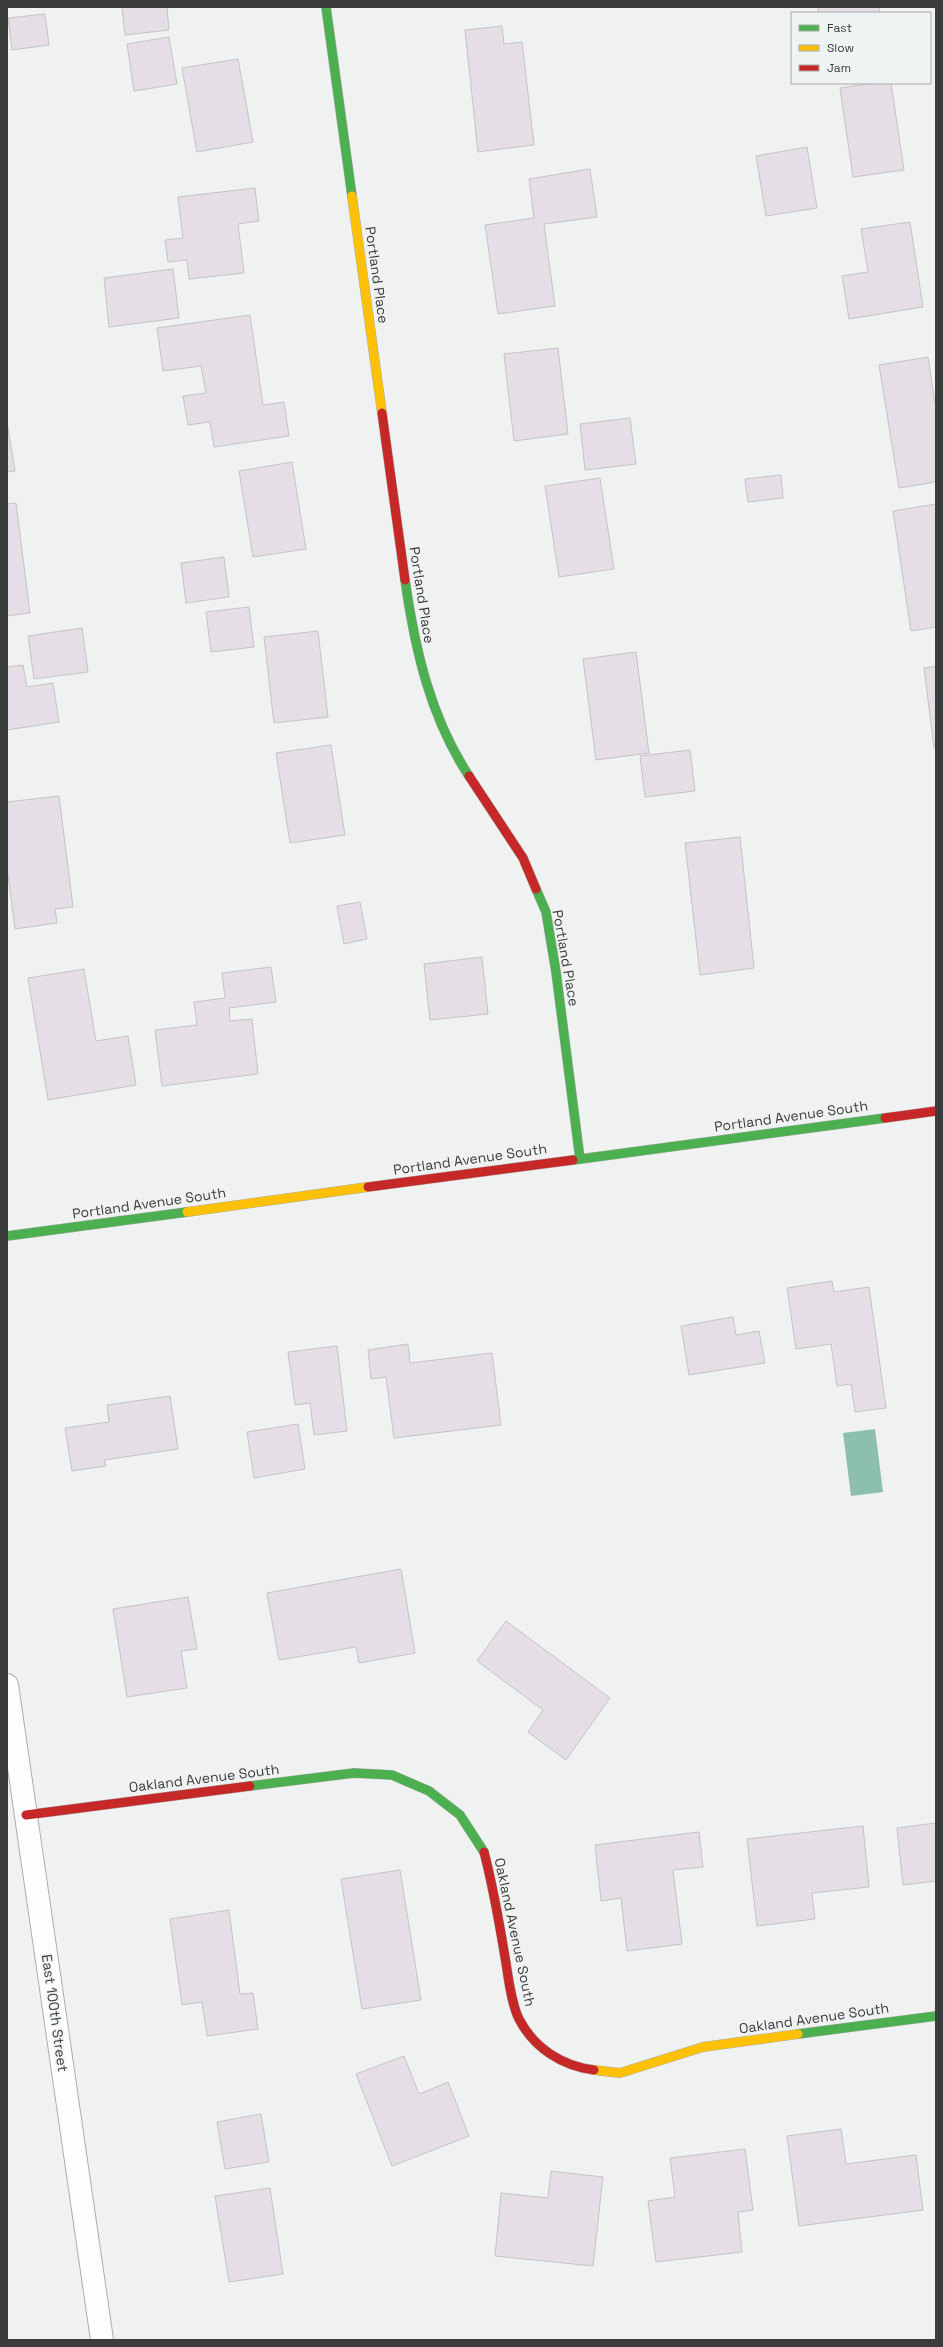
<svg xmlns="http://www.w3.org/2000/svg" width="943" height="2347" viewBox="0 0 943 2347" font-family="'Space Grotesk',sans-serif">
	<style>
		.water { fill: #8dbfae }
		.building { fill: #e5dee7; stroke: #c3c4c4 }
		.lines { fill: none; stroke-linecap: round; stroke-linejoin: round }
		.street-casing { stroke: #acaead; stroke-width: 24 }
		.fast-casing { stroke: #acaead; stroke-width: 10 }
		.slow-casing { stroke: #acaead; stroke-width: 10 }
		.jam-casing { stroke: #acaead; stroke-width: 10 }
		.street { stroke: #fdfdfd; stroke-width: 22 }
		.fast { stroke: #4caf50; stroke-width: 9 }
		.slow { stroke: #ffc107; stroke-width: 9 }
		.jam { stroke: #c62828; stroke-width: 9 }
		.labels { text-anchor: middle; dominant-baseline: central; stroke-width: 3; stroke-linejoin: round; paint-order: stroke }
		.street-label { font-size: 14px; fill: #3b3d3c; stroke: #eff3f1 }
	</style>
	<rect width="100%" height="100%" fill="#f0f2f1"/>
	<polygon class="water" points="875,1429 883,1492 851,1496 843,1433"/>
	<g class="building">
		<polygon points="122,7 167,7 169,30 125,35"/>
		<polygon points="818,7 879,7 880,13 819,13"/>
		<polygon points="45,14 49,45 12,50 8,18"/>
		<polygon points="502,26 504,44 522,42 534,145 478,152 465,30"/>
		<polygon points="169,37 177,84 134,91 127,44"/>
		<polygon points="238,59 253,142 197,152 182,68"/>
		<polygon points="874,83 891,83 904,170 853,177 840,88"/>
		<polygon points="807,147 817,208 766,216 756,156"/>
		<polygon points="590,169 597,217 544,224 555,306 498,314 485,225 534,218 529,179"/>
		<polygon points="255,188 259,221 238,224 244,273 189,279 187,260 168,262 165,240 183,238 178,197"/>
		<polygon points="910,222 923,307 849,319 842,276 868,272 861,229"/>
		<polygon points="173,269 179,318 109,327 104,278"/>
		<polygon points="250,315 263,405 284,402 289,436 214,447 210,422 188,425 183,396 206,393 201,366 163,371 157,328"/>
		<polygon points="558,348 568,434 514,441 504,354"/>
		<polygon points="928,357 936,409 936,482 899,488 879,365"/>
		<polygon points="630,418 636,464 585,470 580,424"/>
		<polygon points="7,422 15,471 7,472"/>
		<polygon points="292,462 306,549 253,557 239,471"/>
		<polygon points="781,475 783,498 748,502 745,479"/>
		<polygon points="600,478 614,569 559,577 545,486"/>
		<polygon points="16,503 30,613 7,616 7,504"/>
		<polygon points="936,504 936,627 911,631 893,511"/>
		<polygon points="224,557 229,597 186,603 181,563"/>
		<polygon points="249,607 254,647 211,652 206,612"/>
		<polygon points="82,628 88,672 34,679 28,636"/>
		<polygon points="318,631 328,717 274,723 264,637"/>
		<polygon points="636,652 649,753 596,760 583,659"/>
		<polygon points="23,665 27,687 53,683 59,722 7,730 7,667"/>
		<polygon points="936,666 936,748 934,748 924,668"/>
		<polygon points="331,745 345,835 290,843 276,753"/>
		<polygon points="690,750 695,791 645,797 640,756"/>
		<polygon points="59,796 73,907 55,909 57,923 15,929 7,868 7,802"/>
		<polygon points="740,837 754,968 700,975 685,843"/>
		<polygon points="360,902 367,939 344,944 337,906"/>
		<polygon points="482,957 488,1014 430,1020 424,964"/>
		<polygon points="271,967 276,1002 229,1008 230,1021 252,1019 258,1074 162,1086 155,1030 197,1025 194,1002 225,998 222,973"/>
		<polygon points="84,969 96,1041 128,1036 136,1085 48,1100 28,978"/>
		<polygon points="832,1281 834,1292 869,1287 886,1408 855,1412 851,1384 837,1386 831,1344 796,1349 787,1288"/>
		<polygon points="733,1317 736,1335 759,1331 765,1363 689,1375 681,1326"/>
		<polygon points="408,1344 410,1363 492,1353 501,1425 394,1438 386,1377 371,1379 368,1350"/>
		<polygon points="337,1346 347,1431 314,1435 310,1403 295,1405 288,1352"/>
		<polygon points="170,1396 178,1449 104,1460 106,1466 72,1471 65,1428 109,1422 107,1405"/>
		<polygon points="298,1424 305,1469 254,1478 247,1432"/>
		<polygon points="401,1569 415,1653 359,1663 356,1647 279,1660 267,1593"/>
		<polygon points="188,1597 197,1649 181,1651 187,1688 127,1697 113,1609"/>
		<polygon points="506,1621 610,1698 566,1760 528,1732 543,1710 477,1661"/>
		<polygon points="936,1823 936,1881 903,1885 897,1828"/>
		<polygon points="863,1826 869,1887 812,1893 815,1919 757,1926 747,1839"/>
		<polygon points="699,1832 703,1867 673,1870 682,1944 627,1951 621,1898 601,1901 595,1845"/>
		<polygon points="400,1870 421,2000 362,2009 341,1879"/>
		<polygon points="229,1910 240,1994 253,1993 258,2029 207,2036 202,2002 182,2005 170,1919"/>
		<polygon points="404,2056 419,2094 448,2082 469,2136 392,2166 356,2074"/>
		<polygon points="261,2114 269,2162 225,2169 217,2122"/>
		<polygon points="841,2129 846,2164 916,2155 923,2210 799,2226 787,2136"/>
		<polygon points="745,2149 753,2210 738,2212 742,2252 656,2262 648,2201 675,2197 670,2158"/>
		<polygon points="551,2171 603,2177 593,2266 495,2256 501,2193 548,2198"/>
		<polygon points="270,2188 283,2274 229,2282 215,2196"/>
	</g>
	<g class="lines">
		<defs>
			<polyline id="street" points="7,1685 102,2340"/>
			<g id="fast">
				<polyline points="326,7 352,196"/>
				<path d="M405,580C415,649 430,717 469,776"/>
				<polyline points="536,889 546,912 556,972 580,1159"/>
				<polyline points="573,1160 885,1118"/>
				<polyline points="7,1236 187,1212"/>
				<polyline points="250,1786 354,1773 392,1775 429,1791 460,1815 484,1852"/>
				<polyline points="798,2034 936,2016"/>
			</g>
			<g id="slow">
				<polyline points="352,196 382,413"/>
				<polyline points="187,1212 368,1187"/>
				<polyline points="594,2070 620,2073 703,2047 798,2034"/>
			</g>
			<g id="jam">
				<polyline points="382,413 405,580"/>
				<polyline points="469,776 523,858 536,889"/>
				<polyline points="885,1118 936,1111"/>
				<polyline points="368,1187 573,1160"/>
				<polyline points="26,1815 250,1786"/>
				<path d="M484,1852C493,1886 499,1921 505,1957C508,1975 511,2003 519,2019C534,2048 562,2066 594,2070"/>
			</g>
		</defs>
		<use href="#street" class="street-casing"/>
		<use href="#fast" class="fast-casing"/>
		<use href="#slow" class="slow-casing"/>
		<use href="#jam" class="jam-casing"/>
		<use href="#street" class="street"/>
		<use href="#fast" class="fast"/>
		<use href="#slow" class="slow"/>
		<use href="#jam" class="jam"/>
	</g>
	<g class="labels">
		<g class="street-label">
			<text transform="translate(377 275) rotate(82)">Portland Place</text>
			<text transform="translate(422 595) rotate(81)">Portland Place</text>
			<text transform="translate(566 958) rotate(80)">Portland Place</text>
			<text transform="translate(791 1116) rotate(-8)">Portland Avenue South</text>
			<text transform="translate(470 1159) rotate(-8)">Portland Avenue South</text>
			<text transform="translate(149 1203) rotate(-8)">Portland Avenue South</text>
			<text transform="translate(204 1778) rotate(-7)">Oakland Avenue South</text>
			<text transform="translate(515 1932) rotate(78)">Oakland Avenue South</text>
			<text transform="translate(55 2013) rotate(82)">East 100th Street</text>
			<text transform="translate(814 2018) rotate(-8)">Oakland Avenue South</text>
		</g>
	</g>
	<rect width="943" height="2347" fill="none" stroke="#3b3d3c" stroke-width="16"/>
	<rect x="791" y="12" width="140" height="72" fill="#eff3f1" stroke="#a7aaa9"/>
	<rect x="799" y="25" width="20" height="6" fill="#4caf50" stroke="#a7aaa9"/>
	<text x="827" y="32" font-size="12" fill="#3b3d3c">Fast</text>
	<rect x="799" y="45" width="20" height="6" fill="#ffc107" stroke="#a7aaa9"/>
	<text x="827" y="52" font-size="12" fill="#3b3d3c">Slow</text>
	<rect x="799" y="65" width="20" height="6" fill="#c62828" stroke="#a7aaa9"/>
	<text x="827" y="72" font-size="12" fill="#3b3d3c">Jam</text>
</svg>
